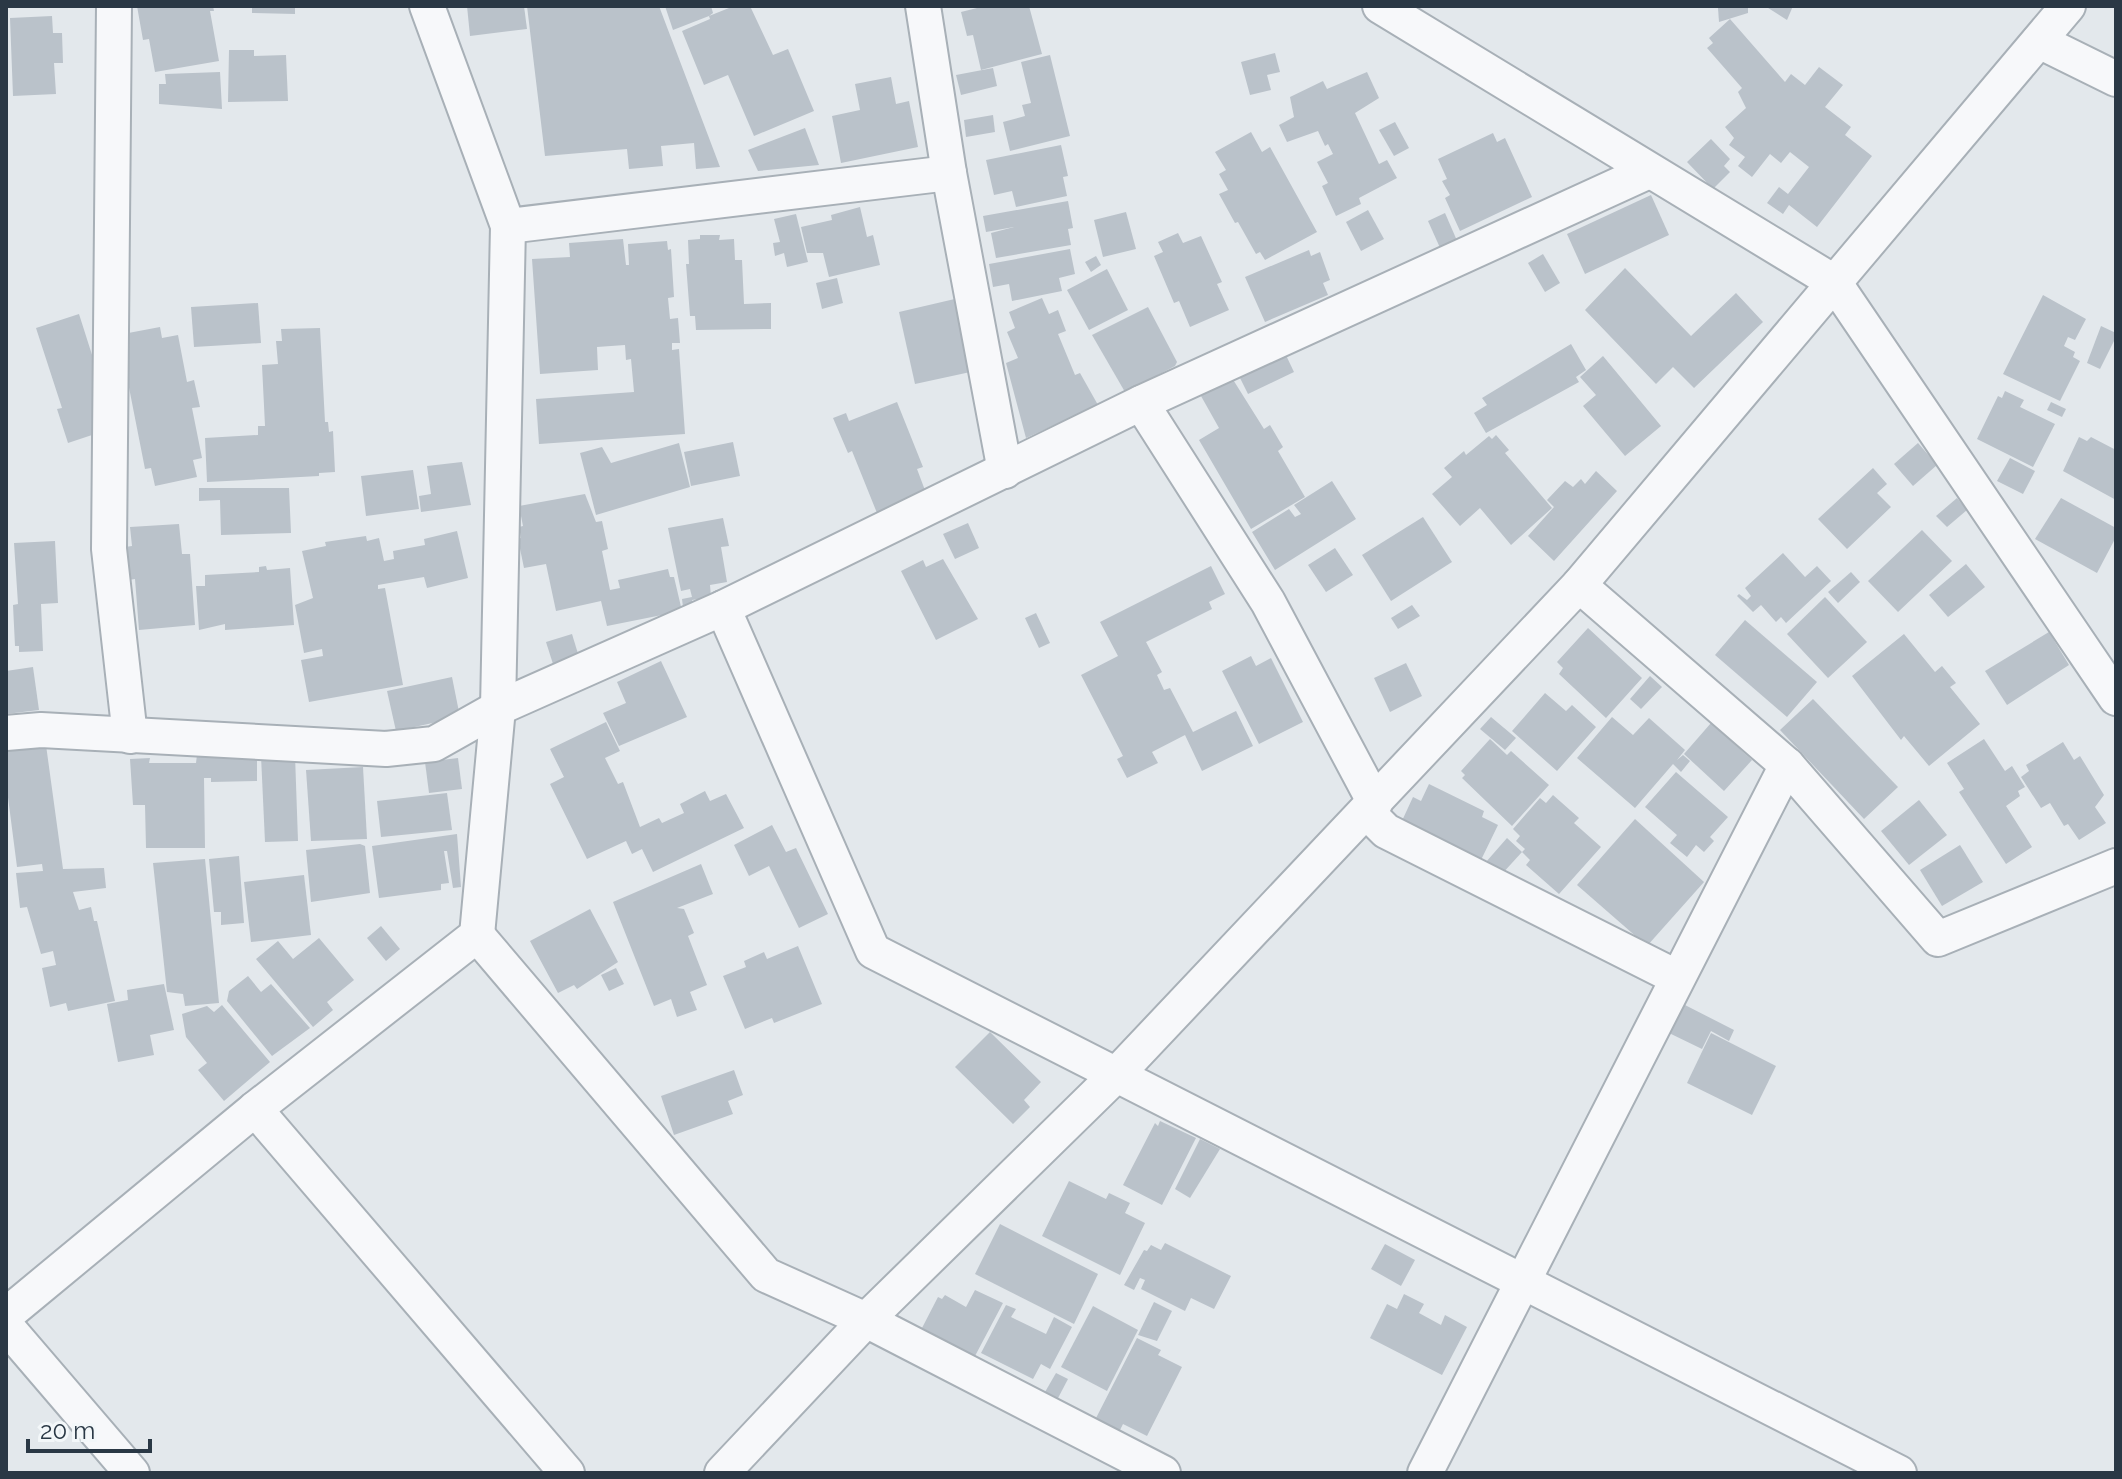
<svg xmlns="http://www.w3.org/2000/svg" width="2122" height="1479" viewBox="0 0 2122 1479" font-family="Raleway,sans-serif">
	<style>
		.building { fill: #bac2ca }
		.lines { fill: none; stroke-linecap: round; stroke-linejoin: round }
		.minor-casing { stroke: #a8b0b7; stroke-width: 38 }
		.minor { stroke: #f7f8fa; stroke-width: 34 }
	</style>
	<rect width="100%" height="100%" fill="#e3e8ec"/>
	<g class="building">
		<polygon points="137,6 213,6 214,11 210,11 219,61 155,72 149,39 143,40"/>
		<polygon points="252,6 295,6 295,14 252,13"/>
		<polygon points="467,6 524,6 527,29 470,36"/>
		<polygon points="527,6 659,6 720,167 696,169 694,143 661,146 663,166 629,169 627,149 545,156"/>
		<polygon points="665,6 711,6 713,13 709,16 734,6 750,6 773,55 788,49 814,111 754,136 728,75 704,85 682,31 710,19 709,16 673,30"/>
		<polygon points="985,6 1029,6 1042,54 981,70 973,35 967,36 961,12"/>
		<polygon points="1725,6 1748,6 1748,13 1719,22 1718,8"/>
		<polygon points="1765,6 1793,6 1787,20"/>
		<polygon points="52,16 53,33 62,33 63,63 54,63 56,94 13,96 10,18"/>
		<polygon points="1730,19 1785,82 1791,74 1805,85 1819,67 1843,85 1825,107 1851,127 1845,135 1872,156 1817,227 1789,205 1783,214 1767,203 1779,187 1788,194 1809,167 1790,152 1781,163 1770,154 1752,177 1738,166 1745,157 1729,145 1734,138 1725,127 1746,108 1738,92 1742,88 1707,48 1713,43 1709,38"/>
		<polygon points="229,50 254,50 254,56 286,55 288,101 228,102"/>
		<polygon points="1275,53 1280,72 1267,75 1271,90 1250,95 1241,62"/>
		<polygon points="1050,55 1070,136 1010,151 1003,122 1025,116 1022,105 1031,103 1021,62"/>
		<polygon points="993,68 997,86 961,95 956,75"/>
		<polygon points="220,72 222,109 159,104 159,84 166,84 165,74"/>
		<polygon points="1367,72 1379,98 1355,113 1379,164 1387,160 1397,178 1359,198 1361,204 1336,216 1322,186 1328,183 1317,162 1333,154 1328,144 1325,146 1318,131 1287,142 1279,125 1294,117 1290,97 1323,81 1327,89"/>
		<polygon points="891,77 896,104 909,101 918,147 841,163 832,116 860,110 855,84"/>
		<polygon points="993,115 995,132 966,137 964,120"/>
		<polygon points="1395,122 1409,148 1394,156 1379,130"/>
		<polygon points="805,128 819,165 758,171 748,150"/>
		<polygon points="1251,132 1262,152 1270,147 1317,232 1265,260 1260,252 1256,254 1238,222 1235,223 1219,194 1228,190 1219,174 1226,170 1215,152"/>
		<polygon points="1493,133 1497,142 1505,138 1532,197 1460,231 1445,198 1450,195 1442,181 1447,179 1438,159"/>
		<polygon points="1711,139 1730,159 1724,166 1730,172 1713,189 1687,162"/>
		<polygon points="1061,145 1068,176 1063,177 1067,196 1016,207 1012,191 994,195 986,160"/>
		<polygon points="1651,195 1669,235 1585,274 1567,234"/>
		<polygon points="1068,201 1073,228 1068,229 1071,245 996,258 991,233 1014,227 986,232 983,216"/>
		<polygon points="860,207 867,237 873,235 880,265 829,277 823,253 807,253 801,227 832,220 831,215"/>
		<polygon points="1368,210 1384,239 1361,251 1346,222"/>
		<polygon points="1126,212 1136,249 1103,257 1094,220"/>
		<polygon points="1445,213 1458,243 1441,250 1428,221"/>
		<polygon points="796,214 808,262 787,267 784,253 775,256 773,243 780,242 774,219"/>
		<polygon points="1178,233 1183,243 1201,236 1222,282 1217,284 1229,310 1190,327 1179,301 1174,303 1154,256 1163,252 1158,242"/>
		<polygon points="700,235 720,235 719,240 734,239 735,260 742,260 744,304 771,303 771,329 696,330 695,316 690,316 686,264 689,264 688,240 700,239"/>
		<polygon points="623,239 626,265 629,265 628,244 667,241 668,250 671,249 674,297 668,298 670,319 678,318 680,343 672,343 672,350 679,349 685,434 539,444 536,399 634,392 631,359 626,360 625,345 597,347 598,370 540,374 532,259 570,257 569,243"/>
		<polygon points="1070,249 1075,274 1059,278 1062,291 1012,301 1009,284 993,287 989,264"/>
		<polygon points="1309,250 1311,256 1320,252 1330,280 1323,283 1328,295 1265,322 1245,277"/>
		<polygon points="1543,254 1560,283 1545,292 1528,263"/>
		<polygon points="1096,256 1101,265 1091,272 1085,262"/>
		<polygon points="1625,268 1691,336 1736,293 1763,322 1694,388 1673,367 1656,384 1585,310"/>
		<polygon points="1107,269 1128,310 1089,330 1067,290"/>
		<polygon points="837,278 843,303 822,309 816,283"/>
		<polygon points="2043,295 2086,319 2075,340 2068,337 2064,346 2075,352 2073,357 2080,361 2060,401 2003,374"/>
		<polygon points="959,298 975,371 915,384 899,312"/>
		<polygon points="1042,298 1049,314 1058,310 1066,331 1058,334 1075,375 1080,373 1098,405 1026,438 1006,363 1018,358 1007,332 1015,328 1009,312"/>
		<polygon points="258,303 261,343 194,347 191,307"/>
		<polygon points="1148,307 1177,362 1175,366 1125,392 1092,335"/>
		<polygon points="79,314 100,380 101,432 68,443 57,409 62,408 36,328"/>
		<polygon points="2101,326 2116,333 2116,337 2100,369 2087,363"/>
		<polygon points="160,327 162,338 178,335 187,382 194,380 200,407 192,408 202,458 193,460 197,477 155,486 151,468 145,469 124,362 128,361 123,334"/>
		<polygon points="320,328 325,422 328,422 329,432 333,431 335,472 319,473 319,476 207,482 205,438 258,435 258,426 265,426 262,365 278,364 276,341 282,341 281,329"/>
		<polygon points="1571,344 1586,370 1576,377 1579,382 1486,433 1474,413 1487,405 1482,398"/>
		<polygon points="1283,349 1294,372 1248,394 1237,372"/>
		<polygon points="1603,356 1661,426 1625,456 1583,406 1596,395 1580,377"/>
		<polygon points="1232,378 1264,429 1270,425 1283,447 1278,451 1305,497 1251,529 1199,440 1219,428 1201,396"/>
		<polygon points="2005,391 2024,400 2020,407 2055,424 2033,467 1977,439 1998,396 2002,398"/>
		<polygon points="897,402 923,467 917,469 926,493 877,513 852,451 848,453 833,418 846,413 849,421"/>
		<polygon points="2051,402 2066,409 2062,417 2047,410"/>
		<polygon points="1496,435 1509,450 1505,453 1552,508 1511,545 1480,508 1460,526 1432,494 1452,477 1444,468 1464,451 1466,455 1489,436 1492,439"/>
		<polygon points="2079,437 2087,441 2091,437 2116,450 2116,500 2063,471"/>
		<polygon points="733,442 740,476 691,486 684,452"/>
		<polygon points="679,443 690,487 596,515 580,453 602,447 611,463"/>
		<polygon points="1918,443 1937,465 1913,486 1894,464"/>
		<polygon points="2010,458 2035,471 2023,494 1997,481"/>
		<polygon points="462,462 471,505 421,512 419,496 431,494 427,466"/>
		<polygon points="1873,468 1887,484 1877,493 1891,507 1847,549 1818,519"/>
		<polygon points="413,470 419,509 366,516 361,476"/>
		<polygon points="1596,471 1617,491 1554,561 1528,536 1554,507 1547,500 1565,481 1573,487 1581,479 1585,484"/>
		<polygon points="1332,481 1356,519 1275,570 1252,532 1289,509 1295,517 1301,514 1294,505"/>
		<polygon points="199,488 289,488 291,533 221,535 220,500 199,501"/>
		<polygon points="585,494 596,522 602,521 608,549 602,551 610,590 620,588 618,580 668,569 670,577 674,577 682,611 607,626 601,601 556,611 546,564 524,568 518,539 521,538 519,527 523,526 519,506"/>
		<polygon points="1957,498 1967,510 1947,527 1936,516"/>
		<polygon points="2061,498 2116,528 2116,537 2097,573 2035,539"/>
		<polygon points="1423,517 1452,562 1391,601 1362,555"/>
		<polygon points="723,518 729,546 721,547 727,582 710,585 711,597 692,600 693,605 683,607 682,599 692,597 690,589 681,591 668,528"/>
		<polygon points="968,523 979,548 955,559 943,534"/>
		<polygon points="179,524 182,554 190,554 195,625 139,630 135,579 128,580 125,547 132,546 130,527"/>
		<polygon points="1922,530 1952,561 1898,612 1868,581"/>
		<polygon points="457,531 468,578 427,588 424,577 378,585 378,589 385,588 403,685 309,702 301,660 323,656 322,649 304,653 295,605 313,598 302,551 326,546 325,542 366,536 367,541 379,538 384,561 394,559 393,551 425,545 424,539"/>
		<polygon points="55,541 58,603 41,604 43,651 19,652 19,646 15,646 13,605 18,604 14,543"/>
		<polygon points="1335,548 1353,575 1326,592 1308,565"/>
		<polygon points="1783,553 1805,577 1817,566 1831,581 1786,623 1781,617 1776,622 1761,605 1753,612 1737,596 1739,594 1747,600 1751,596 1745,588"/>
		<polygon points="943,559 978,619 936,640 901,571 923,560 926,567"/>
		<polygon points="1966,564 1985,587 1948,617 1929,595"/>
		<polygon points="266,566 267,570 290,568 294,625 225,630 225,624 199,630 196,586 205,586 205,575 259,572 259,567"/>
		<polygon points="1211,566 1225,594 1209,602 1212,609 1146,642 1162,672 1157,675 1164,690 1170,688 1193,732 1236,711 1253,746 1202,771 1185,735 1152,752 1158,763 1127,778 1117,759 1123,756 1081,675 1118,656 1100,622"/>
		<polygon points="1851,572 1860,582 1838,603 1828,592"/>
		<polygon points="1825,597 1867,642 1828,678 1787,634"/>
		<polygon points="1412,605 1420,616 1398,629 1391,618"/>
		<polygon points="1036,613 1050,643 1039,648 1025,618"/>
		<polygon points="1745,620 1817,682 1787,717 1715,655"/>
		<polygon points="1588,628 1642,678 1606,718 1559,674 1563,668 1557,662"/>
		<polygon points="2049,632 2069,665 2007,705 1985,671"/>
		<polygon points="572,634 579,657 553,664 546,642"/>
		<polygon points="1904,634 1935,672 1942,666 1956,683 1950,687 1980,724 1929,766 1904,736 1901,740 1852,676"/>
		<polygon points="1251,656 1256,666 1271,658 1303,722 1259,744 1222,671"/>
		<polygon points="661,661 687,717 619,746 603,713 626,703 617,682"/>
		<polygon points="1406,663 1422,696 1390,712 1374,678"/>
		<polygon points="33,667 39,710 6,714 6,671"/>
		<polygon points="1650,676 1662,687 1641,709 1630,699"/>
		<polygon points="452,677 460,717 396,731 387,691"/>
		<polygon points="1545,693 1566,711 1572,705 1596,727 1557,771 1512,731"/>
		<polygon points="1813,699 1898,787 1864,819 1780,730"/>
		<polygon points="1491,717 1516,738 1505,750 1480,729"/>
		<polygon points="1612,717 1633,735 1649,718 1685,750 1677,760 1683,755 1690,761 1681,772 1673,764 1635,808 1577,758"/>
		<polygon points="606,722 620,751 605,758 618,784 623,782 640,827 659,818 662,823 684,813 680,804 705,791 710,801 726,794 744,828 653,872 642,849 632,854 626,841 587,859 550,784 564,777 550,749"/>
		<polygon points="1711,723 1752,760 1724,791 1684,754"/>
		<polygon points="1490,739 1507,755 1511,751 1549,785 1512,826 1462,778 1465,775 1461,771"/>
		<polygon points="1984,739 2005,771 2012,766 2025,787 2018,791 2020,796 2006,806 2032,847 2006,864 1959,792 1964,789 1947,763"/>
		<polygon points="2063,742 2074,760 2080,756 2104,795 2095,807 2106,823 2079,840 2068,824 2064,826 2050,803 2041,808 2021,777 2029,771 2026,765"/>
		<polygon points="6,745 46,745 63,869 104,868 106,888 73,892 79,910 91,907 94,921 97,921 115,1001 68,1011 66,1003 50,1007 42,968 56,965 53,951 41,954 27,907 20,908 16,873 43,871 42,864 17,867 6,782"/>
		<polygon points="197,755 257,755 257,781 211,782 211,778 204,778 205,848 146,848 145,805 133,805 130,759 150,758 149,763 196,763"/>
		<polygon points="295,755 298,841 265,842 261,756"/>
		<polygon points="458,758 462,789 429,793 425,762"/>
		<polygon points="363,767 367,839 311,841 306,770"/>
		<polygon points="1676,772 1728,817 1710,837 1714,841 1704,852 1696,845 1687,857 1670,843 1677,835 1645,807"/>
		<polygon points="1429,784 1484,811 1482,817 1498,825 1481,860 1401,823 1413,797 1421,801"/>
		<polygon points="447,793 452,830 381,837 377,801"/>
		<polygon points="1553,795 1579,818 1574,823 1601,847 1559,894 1526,865 1530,860 1522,852 1501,875 1486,862 1507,838 1522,852 1525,849 1516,841 1520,836 1513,829 1540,798 1546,803"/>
		<polygon points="1919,800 1947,835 1909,865 1881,831"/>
		<polygon points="1635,819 1704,882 1647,946 1577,885"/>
		<polygon points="772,825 786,852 796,848 828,914 799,928 769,866 749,876 734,845"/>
		<polygon points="457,834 461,887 453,888 447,851 444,851 449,883 441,884 441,890 379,898 372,846"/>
		<polygon points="360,844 365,846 370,893 311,902 306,850"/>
		<polygon points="1960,845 1983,882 1942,906 1920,870"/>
		<polygon points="239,856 244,923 221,925 221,912 214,912 209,859"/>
		<polygon points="205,859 219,1003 185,1006 183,994 167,992 153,863"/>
		<polygon points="701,864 713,894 677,908 684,909 694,933 688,936 707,985 690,992 697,1010 677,1017 671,999 654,1006 613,902"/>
		<polygon points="304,875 311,935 251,942 244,882"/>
		<polygon points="590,909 618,962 577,989 574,985 558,993 530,941"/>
		<polygon points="381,926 400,949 386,961 367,938"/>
		<polygon points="319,938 354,980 327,1002 333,1010 313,1027 256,959 278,941 293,959"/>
		<polygon points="798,946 822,1004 774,1023 772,1018 745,1029 723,976 746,967 744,961 764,952 767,959"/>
		<polygon points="616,968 624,984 609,991 601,975"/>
		<polygon points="248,976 261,992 271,984 310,1028 272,1056 227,1001 229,991"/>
		<polygon points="164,984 174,1030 150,1035 154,1055 118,1062 107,1004 128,1000 127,990"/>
		<polygon points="1683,1004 1734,1030 1729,1041 1711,1031 1702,1049 1669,1033"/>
		<polygon points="222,1005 270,1062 224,1101 198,1070 207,1063 186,1037 182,1014 207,1006 214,1012"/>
		<polygon points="990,1032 1041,1082 1024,1100 1030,1107 1013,1124 955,1067"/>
		<polygon points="1711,1033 1776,1066 1752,1115 1687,1083"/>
		<polygon points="734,1070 743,1095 728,1101 733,1114 674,1135 661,1096"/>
		<polygon points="1160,1121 1196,1138 1162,1205 1123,1185 1155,1123 1158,1126"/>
		<polygon points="1200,1139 1220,1149 1190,1198 1175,1189"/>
		<polygon points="1069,1181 1106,1199 1109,1193 1130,1203 1125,1213 1145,1223 1120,1275 1042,1236"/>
		<polygon points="1000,1224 1098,1274 1074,1324 975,1274"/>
		<polygon points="1165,1243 1231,1276 1214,1309 1191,1298 1185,1311 1141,1289 1145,1280 1140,1278 1134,1290 1124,1285 1144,1250 1147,1251 1151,1245 1161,1250"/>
		<polygon points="1385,1244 1415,1260 1401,1286 1371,1269"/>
		<polygon points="975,1290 1003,1303 975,1356 922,1328 938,1297 942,1299 945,1295 966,1307"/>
		<polygon points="1404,1294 1424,1304 1419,1313 1441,1325 1445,1315 1467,1327 1442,1375 1370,1338 1387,1304 1397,1309"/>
		<polygon points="1154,1302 1172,1311 1157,1341 1138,1335"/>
		<polygon points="1006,1305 1016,1309 1011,1317 1046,1334 1054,1317 1072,1327 1050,1369 1041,1364 1033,1379 981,1353"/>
		<polygon points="1093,1306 1138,1330 1107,1391 1061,1367"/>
		<polygon points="1137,1338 1161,1350 1158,1355 1182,1367 1147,1436 1123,1424 1118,1434 1094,1422"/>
		<polygon points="1056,1373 1068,1379 1057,1400 1045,1392"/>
	</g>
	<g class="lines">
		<defs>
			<g id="minor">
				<polyline points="114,6 109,549 130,736"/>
				<polyline points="923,6 949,173 1005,471"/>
				<polyline points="1380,6 1834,282 2116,698"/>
				<polyline points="2039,41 2116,79"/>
				<polyline points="508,226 949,173"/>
				<polyline points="1141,403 1268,602 1375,803"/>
				<polyline points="1579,585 1787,765 1938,939 2116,866"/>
				<polyline points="723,608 873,951 1899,1473"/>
				<polyline points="6,733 41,730 386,749 434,744 498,708 723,608 1141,403 1649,171"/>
				<polyline points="1367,812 1386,831 1676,977"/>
				<polyline points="477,935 766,1275 866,1320 1163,1473"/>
				<polyline points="255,1109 567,1473"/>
				<polyline points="6,1315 255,1109 477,935 498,708 508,226 427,6"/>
				<polyline points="6,1326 132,1473"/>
				<polyline points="722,1473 866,1320 1115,1076 1579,585 2068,6"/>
				<polyline points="1425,1473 1787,765"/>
			</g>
		</defs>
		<use href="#minor" class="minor-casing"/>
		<use href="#minor" class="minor"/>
	</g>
	<rect width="2122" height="1479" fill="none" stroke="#2a3845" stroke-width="16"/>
	<path d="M28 1439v12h122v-12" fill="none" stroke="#2a3845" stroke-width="4"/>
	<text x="40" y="1439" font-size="24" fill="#2a3845" stroke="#f3f7f9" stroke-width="6" paint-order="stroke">20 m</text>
</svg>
